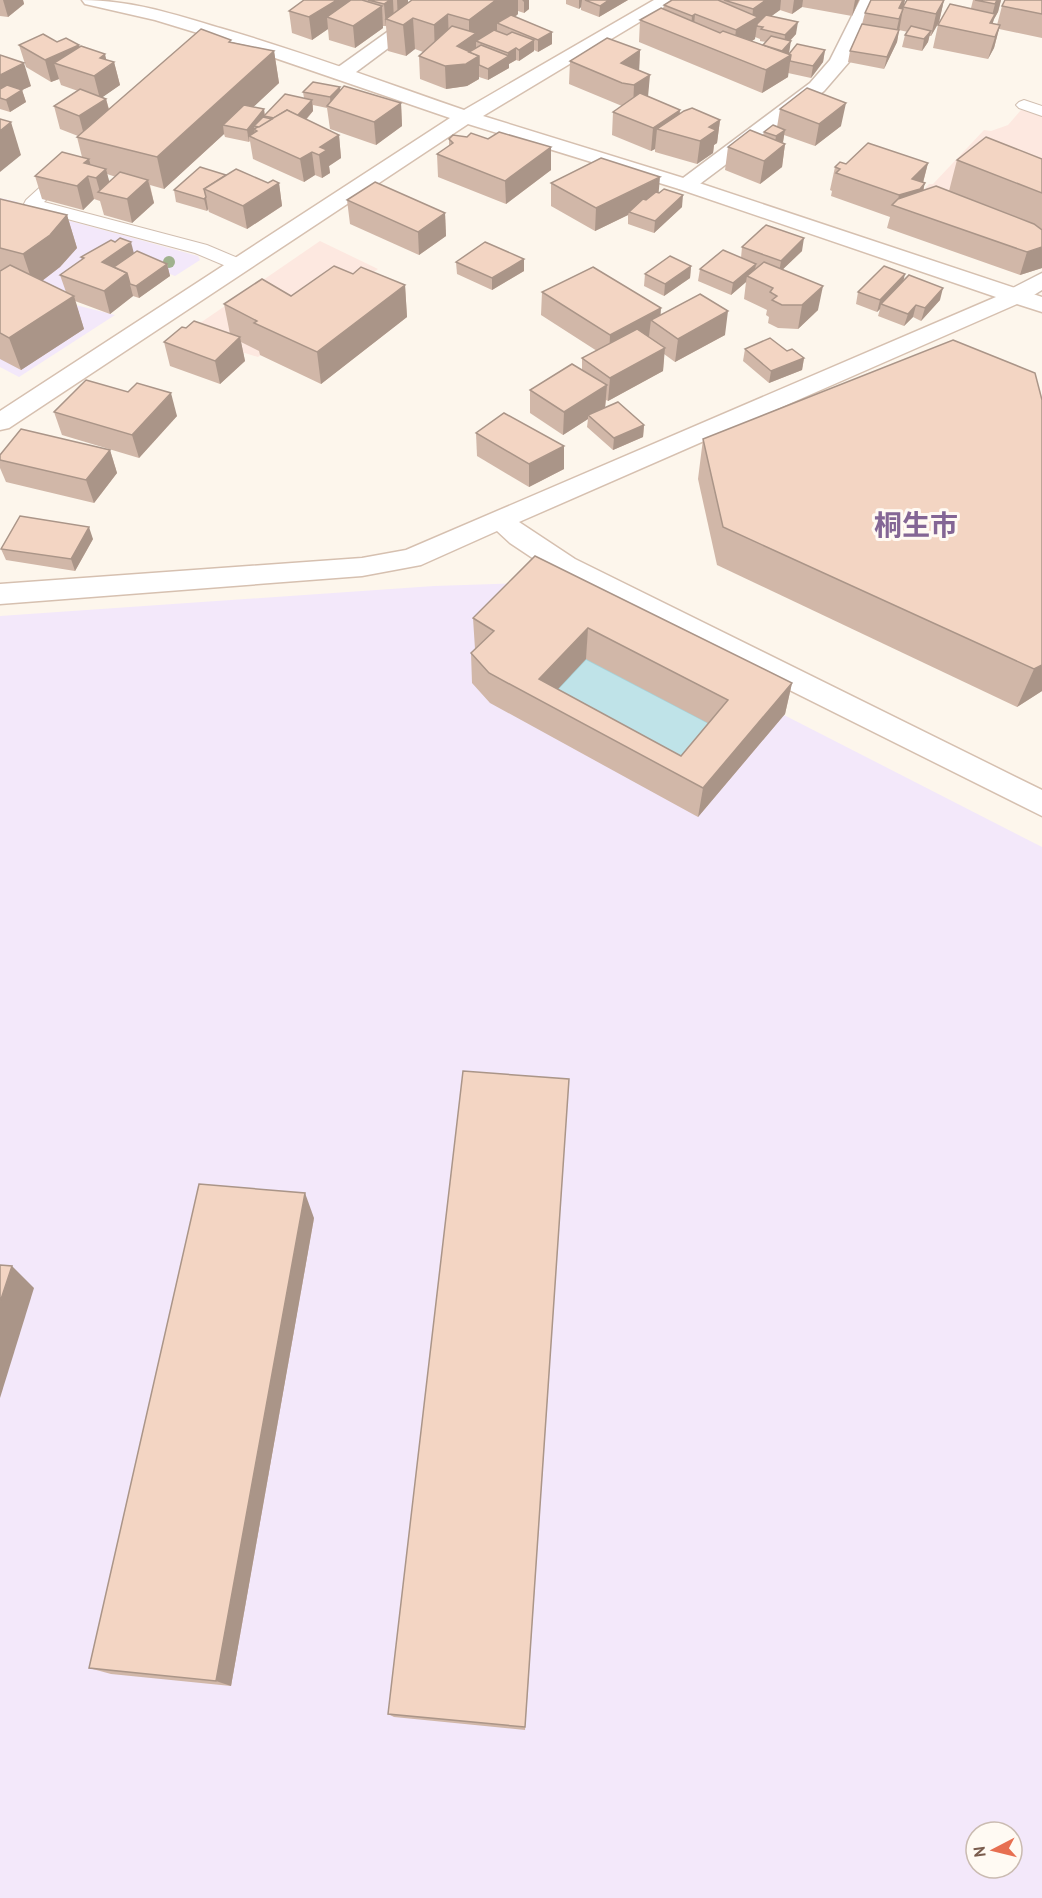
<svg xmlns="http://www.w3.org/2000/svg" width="1042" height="1898" viewBox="0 0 1042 1898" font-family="'PT Sans','Noto Sans JP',sans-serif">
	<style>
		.commercial { fill: #fde8e0 }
		.education { fill: #f3e8fa; fill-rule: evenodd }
		.water { fill: #bfe3e8; stroke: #a5d3da; stroke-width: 1.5 }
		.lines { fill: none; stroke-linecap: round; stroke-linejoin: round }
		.lane-casing { stroke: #d1beb0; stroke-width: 2 }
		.street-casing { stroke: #d1beb0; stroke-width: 3 }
		.secondary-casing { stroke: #d6c0b0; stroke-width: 3 }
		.lane { fill: #fff; fill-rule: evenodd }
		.street { fill: #fff; fill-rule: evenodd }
		.secondary { fill: #fff; fill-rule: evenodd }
		.tree { fill: #a0b28e }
		.wall { fill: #d1b7a8; fill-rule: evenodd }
		.shaded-wall { fill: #aa9588 }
		.building { fill: #f3d5c3; stroke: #aa9588; stroke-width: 1.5; fill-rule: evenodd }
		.labels { text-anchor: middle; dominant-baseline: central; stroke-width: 6; stroke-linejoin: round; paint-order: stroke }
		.town-label { font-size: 28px; font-weight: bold; fill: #846695; stroke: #fffaf3 }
	</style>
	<rect width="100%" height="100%" fill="#fdf6ec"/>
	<g class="commercial">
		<polygon points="1021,110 1042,115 1042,259 913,201 929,184 933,184 984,130 991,131 1008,125"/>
		<polygon points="320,241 378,269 258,357 184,334"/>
	</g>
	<g class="education">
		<polygon points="0,198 18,202 9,209 44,214 126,236 198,256 200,260 175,276 128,257 64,302 115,315 19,377 0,367"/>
		<path d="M526,583L1042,847V1898H0V616L434,586ZM976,1832H1012V1868H976Z"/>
	</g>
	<polygon class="water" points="586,659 722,730 676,785 538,710"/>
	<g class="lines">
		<defs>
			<g id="lane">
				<polygon points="1024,100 1042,106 1042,116 1019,108 1016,105 1019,102"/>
				<polygon points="66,167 74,172 44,202 207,245 245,261 248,265 239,270 233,269 195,253 26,208 24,204 26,200 60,169"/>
			</g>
			<g id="street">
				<polygon points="432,0 453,0 348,78 334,78 331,74 334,70"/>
				<polygon points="860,0 878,0 849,62 824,91 693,189 679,189 675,185 679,181 810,83 830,60"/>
				<path d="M1042,273V290C1030,297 1020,305 1005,302L1002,297L1005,292Z"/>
			</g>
			<path id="secondary" d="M82,0C130,0 174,14 220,28C303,52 383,82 464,110L654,0H676L483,116L693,181L1042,297V312L1017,304L519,522L575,559L1042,790V816L555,573L510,543L497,531L421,565L362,576L0,604V584L362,558L406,550L996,297L679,189L468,124L9,428L0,430V411L450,118L237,45L155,20L85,4Z"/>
		</defs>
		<use href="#lane" class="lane-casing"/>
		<use href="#street" class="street-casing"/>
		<use href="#secondary" class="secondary-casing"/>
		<use href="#lane" class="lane"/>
		<use href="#street" class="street"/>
		<use href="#secondary" class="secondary"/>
	</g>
	<circle class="tree" cx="169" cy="262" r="6"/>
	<g class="wall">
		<polygon points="0,0 23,0 24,4 8,17 0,16"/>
		<polygon points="304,0 408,0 408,3 412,0 529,0 529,9 524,13 518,11 518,14 515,17 552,44 538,52 534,50 534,51 519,61 516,60 509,64 509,68 488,80 479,77 479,79 467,86 446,89 420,79 419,56 423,52 415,49 406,56 388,51 386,26 383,26 383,28 355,48 329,40 328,29 312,40 292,33 289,11"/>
		<polygon points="566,0 628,0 599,17 581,10 581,7 579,9 566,4"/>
		<path d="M672,0H859L852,16L802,7L792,14L780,10L771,16L796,34L790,41L789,53L788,54L825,50L823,62L811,78L788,73V77L762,93L639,42L640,20L663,9L664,5ZM755,37L760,39V41L766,42L763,45L752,41L755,39Z"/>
		<polygon points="871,0 905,0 903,7 944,0 939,22 931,36 929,36 928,42 922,51 902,47 905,35 908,32 899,30 897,42 884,69 848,62 850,51 862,24 865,13"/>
		<polygon points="973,0 1001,0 998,12 994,19 992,24 997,25 1002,6 1042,0 1042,38 999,29 994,48 988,59 933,48 938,25 971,8"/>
		<path d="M57,42L79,45V47L106,60L114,62L120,85L102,97L106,99L109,109L231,42L274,51L279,83L253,107L264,109L265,115L304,98L303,92L340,87V91L401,103L402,126L376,145L330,129L327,108L313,105V111L306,120L339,135L341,158L329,166L330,173L322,178L315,175L304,182L253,159L250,141L249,142L225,137L224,134L164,189L150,185L154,203L132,223L104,215L100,201L94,199L83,210L42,199L35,176L82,157L77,137L78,136L60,129L54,106L78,91L61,85L59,79L51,82L26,67L19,45ZM107,174L116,177L109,182Z"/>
		<polygon points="640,50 639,70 648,96 680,113 720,120 717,143 714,145 713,153 697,164 655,152 655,149 651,151 612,135 613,112 622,106 569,84 570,61"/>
		<polygon points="0,55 31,86 22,90 26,102 10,112 0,109"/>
		<polygon points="780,109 841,126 815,146 784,135 783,142 782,142 785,144 782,167 760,184 725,170 728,147 763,135 764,132 777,127"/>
		<polygon points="467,137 551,170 506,204 438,177 437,154 449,146 449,139"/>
		<polygon points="1042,159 1042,268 1020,275 887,228 890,217 831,196 832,191 830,190 835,167 846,164 928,163 923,183 924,190 949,191 957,160"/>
		<polygon points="226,175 268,183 279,183 282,206 247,229 209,212 208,209 207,211 176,202 174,190"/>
		<polygon points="551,183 659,193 682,207 654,233 628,224 628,215 595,231 551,206"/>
		<polygon points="0,199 67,215 77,248 60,267 42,281 66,292 60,275 82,260 81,257 134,253 167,264 170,276 139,298 133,296 110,314 75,301 84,329 21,370 0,359"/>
		<polygon points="347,200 445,213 446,236 419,255 350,224"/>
		<polygon points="742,247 802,251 782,270 818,310 798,329 778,328 768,323 769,317 766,315 767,310 744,299 746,282 731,295 698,281 700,269 741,258"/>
		<polygon points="456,262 524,271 492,290 457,274"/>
		<polygon points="691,266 690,278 664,296 644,286 645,274"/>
		<polygon points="353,274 405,285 407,317 321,384 260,355 259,351 241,342 245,361 220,384 170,366 164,342 186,328 230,334 224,304 291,296"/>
		<polygon points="903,281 940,300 921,321 913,317 904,326 878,316 880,309 877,312 856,304 858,292"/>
		<polygon points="542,292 661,315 725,335 675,362 664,354 663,371 608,401 606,400 605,407 644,425 643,437 613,450 587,427 588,419 563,435 530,413 530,390 582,370 582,358 597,351 541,315"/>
		<polygon points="745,349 787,351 804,358 802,370 769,383 743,361"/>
		<polygon points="1042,400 1042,691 1017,707 717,565 698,479 703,439"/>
		<polygon points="54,412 177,416 139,458 62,435"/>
		<polygon points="476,433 564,469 529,487 477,456"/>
		<polygon points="110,450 117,473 94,503 6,482 0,468 0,455"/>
		<polygon points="93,539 75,571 6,560 1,549"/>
		<path d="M535,556L792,683L785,714L698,817L490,703L472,683L471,653L475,649L473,618ZM586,659L708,723L681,756L557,689Z"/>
		<polygon points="569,1079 525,1730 394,1717 388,1714"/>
		<polygon points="314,1218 231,1686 111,1674 89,1668"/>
	</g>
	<g class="shaded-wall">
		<polygon points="3,0 23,0 24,4 8,17"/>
		<polygon points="337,0 351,0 352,14 327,17 328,29 312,40 309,17"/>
		<polygon points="390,0 393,0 394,20 386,19 386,27 384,4"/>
		<polygon points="397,0 408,0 408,13 398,21"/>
		<polygon points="496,0 518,0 518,14 504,25 497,23 497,30 481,43 476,41 476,56 479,56 479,79 467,86 446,89 445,66 457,46 469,38 469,20"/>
		<polygon points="522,0 529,0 529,9 524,13 524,2"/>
		<polygon points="579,0 582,0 581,7 579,9"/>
		<polygon points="609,0 628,0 599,17 600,6"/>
		<polygon points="766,0 781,0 780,10 758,26 757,26 755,39 733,52 736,30 752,20 753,9"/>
		<polygon points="794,0 803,0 802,7 792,14"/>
		<polygon points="855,0 859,0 852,16"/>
		<polygon points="903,0 905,0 902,13 903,9 897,42 884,69 887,57 894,42 899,19 899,8"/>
		<polygon points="944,0 939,22 931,36 936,14"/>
		<polygon points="997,0 1001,0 998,12 994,19 989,36 987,35 995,4"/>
		<polygon points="382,6 383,28 355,48 353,26"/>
		<polygon points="448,14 449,45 435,56 434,25"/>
		<polygon points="695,14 693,36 690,38 692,16"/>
		<polygon points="413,18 415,49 406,56 403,25"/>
		<polygon points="798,22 796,34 784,47 785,35"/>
		<polygon points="1000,25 994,48 988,59 995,37"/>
		<polygon points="931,31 928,42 922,51 924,39"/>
		<polygon points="552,32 552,44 538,52 538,40"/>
		<polygon points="534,40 534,51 519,61 519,50"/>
		<polygon points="791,41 789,53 783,60 791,55 788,77 762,93 766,70"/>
		<polygon points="79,45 84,68 54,63 59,79 51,82 45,60"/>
		<polygon points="516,48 516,60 509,64 509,68 488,80 488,69 508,57 508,53"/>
		<polygon points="640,50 639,72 621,63"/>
		<polygon points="825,50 823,62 811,78 813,66"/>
		<polygon points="274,51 279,83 232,127 223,125 224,134 164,189 157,157"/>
		<polygon points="105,54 108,67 114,62 120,85 100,99 94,76 100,58"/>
		<polygon points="24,63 31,86 22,90 26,102 10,112 6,100 0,98 0,75"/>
		<polygon points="650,75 648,97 633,108 634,85"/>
		<polygon points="340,87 341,99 331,108 330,97"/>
		<polygon points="106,99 112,122 85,139 79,116"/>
		<polygon points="312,100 313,111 293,134 292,122"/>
		<polygon points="401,103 402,126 376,145 374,122"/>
		<polygon points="846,103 841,126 815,146 819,124"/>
		<polygon points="264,109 265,123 254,126 255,135 249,136 249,142 247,130"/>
		<polygon points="680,110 678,133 657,129 655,149 651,151 653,128"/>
		<polygon points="720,120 717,143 714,145 713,153 697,164 700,141 709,127"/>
		<polygon points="11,122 21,155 0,172 0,131"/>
		<polygon points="785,130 783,142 774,148 776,136"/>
		<polygon points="339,135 341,158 329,166 330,173 322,178 319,155 320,147"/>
		<polygon points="785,144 782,167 760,184 764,161"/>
		<polygon points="551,147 551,170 506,204 505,181"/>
		<polygon points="312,152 315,175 304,182 300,159"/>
		<polygon points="89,159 94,177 88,176 94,199 83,210 77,186 84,163"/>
		<polygon points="928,163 922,186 925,183 919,206 896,207 899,195 912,179"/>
		<polygon points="106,169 112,192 100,192 96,178"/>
		<polygon points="660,177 658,200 629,212 628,215 595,231 596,208"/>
		<polygon points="148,180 154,203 132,223 127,199"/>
		<polygon points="279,183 282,206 247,229 243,206"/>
		<polygon points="683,195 682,207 654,233 655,221"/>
		<polygon points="206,197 208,209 207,211 204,199"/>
		<polygon points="445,213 446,236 419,255 418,232"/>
		<polygon points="67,215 77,248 60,267 34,287 23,254"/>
		<polygon points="804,238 802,251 779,273 781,261"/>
		<polygon points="131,242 137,265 105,273 102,262"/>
		<polygon points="1042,247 1042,268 1020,275 1027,252"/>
		<polygon points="524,259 524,271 492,290 492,278"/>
		<polygon points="167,264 170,276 139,298 136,286"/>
		<polygon points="756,264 754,276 747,276 746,282 731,295 733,283"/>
		<polygon points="691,266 690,278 664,296 665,284"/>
		<polygon points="127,273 133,296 110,314 104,291"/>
		<polygon points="905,274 902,287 881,304 880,309 877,312 880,300"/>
		<polygon points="405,285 407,317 321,384 317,352"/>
		<polygon points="823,286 818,310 798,329 802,305"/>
		<polygon points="943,288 940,300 921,321 925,308"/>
		<polygon points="74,296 84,329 21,370 9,338"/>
		<polygon points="916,305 913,317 904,326 908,314"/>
		<polygon points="661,308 660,326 651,320 649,336 609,359 610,335"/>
		<polygon points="728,311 725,335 675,362 678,339"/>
		<polygon points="240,337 245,361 220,384 215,361"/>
		<polygon points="665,348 663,371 608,401 610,378"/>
		<polygon points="804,358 802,370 769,383 771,371"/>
		<polygon points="607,385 605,408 588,415 588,419 563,435 564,412"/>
		<polygon points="171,393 177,416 139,458 132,435"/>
		<polygon points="644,425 643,437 613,450 614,438"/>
		<polygon points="564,446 564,469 529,487 529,464"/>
		<polygon points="110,450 117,473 94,503 86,480"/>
		<polygon points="89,527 93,539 75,571 71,559"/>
		<polygon points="588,628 586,659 545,703 539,679"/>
		<polygon points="1042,665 1042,691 1017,707 1034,669"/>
		<polygon points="792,683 785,714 698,817 703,788"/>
		<polygon points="305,1193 314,1218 231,1686 216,1681"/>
		<polygon points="12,1266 34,1288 0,1398 0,1302"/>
	</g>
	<g class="building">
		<polygon points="304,0 337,0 309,17 289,11"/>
		<polygon points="351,0 362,0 382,6 353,26 327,17"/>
		<polygon points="368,0 390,0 384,4"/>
		<polygon points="412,0 496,0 469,20 448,14 434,25 413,18 403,25 386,19"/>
		<polygon points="585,0 609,0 600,6"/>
		<polygon points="672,0 718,0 758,17 736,30 695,14 692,16 664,5"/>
		<polygon points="724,0 766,0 753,9"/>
		<polygon points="871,0 903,0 899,8 903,9 899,19 865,13"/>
		<polygon points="907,0 944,0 936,14 903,7"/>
		<polygon points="975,0 997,0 995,4"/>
		<polygon points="1005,0 1042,0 1042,14 1002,6"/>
		<polygon points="950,4 995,14 990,23 1000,25 995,37 938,25"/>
		<polygon points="661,8 720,33 723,31 791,55 766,70 640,20"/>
		<polygon points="511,15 552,32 538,40 497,23"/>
		<polygon points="766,15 798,22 785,35 761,29 763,27 757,26 757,24"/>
		<polygon points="862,24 899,30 887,57 850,51"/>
		<polygon points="452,26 476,33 457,46 479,56 466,64 445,66 419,56"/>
		<polygon points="911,26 931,31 924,39 905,35"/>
		<polygon points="201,29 231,40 229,42 274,51 157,157 77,137"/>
		<polygon points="494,30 507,35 512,32 534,40 519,50 516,48 508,53 476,41"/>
		<polygon points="43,34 57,42 66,38 79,45 45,60 19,45"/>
		<polygon points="771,36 791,41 782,51 763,45"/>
		<polygon points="607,38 640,50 621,63 650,75 634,85 622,83 570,61"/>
		<polygon points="797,44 825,50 813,66 790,61 791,55 789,54"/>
		<polygon points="481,45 509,56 488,69 479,65 479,56 469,52"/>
		<polygon points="81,46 105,54 100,58 114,62 94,76 54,63"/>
		<polygon points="0,55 24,63 0,75"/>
		<polygon points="313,82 340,87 330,97 303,92"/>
		<polygon points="7,85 22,90 6,100 0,98 0,89"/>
		<polygon points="344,86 401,103 374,122 327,106"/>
		<polygon points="807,88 846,103 819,124 780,109"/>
		<polygon points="80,89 106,99 79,116 54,106"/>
		<polygon points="640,93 680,110 653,128 613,112"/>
		<polygon points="285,94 312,100 297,116 287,110 274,118 264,116"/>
		<polygon points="244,105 264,109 247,130 223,125"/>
		<polygon points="692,108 720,120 709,127 716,130 700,141 657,129 684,111"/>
		<polygon points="287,110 339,135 320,147 327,150 319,155 312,152 300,159 249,136 257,131 254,129"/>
		<polygon points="263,117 272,119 259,127 254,126"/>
		<polygon points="0,119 11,122 0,131"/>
		<polygon points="773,125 785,130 776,136 764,132"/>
		<polygon points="750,130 785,144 764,161 728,147"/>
		<polygon points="499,132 551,147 505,181 437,154 453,143 449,139 453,135 467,137 471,133 488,139"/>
		<polygon points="986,137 1042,159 1042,193 957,160"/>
		<polygon points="868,143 928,163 912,179 925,183 920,189 899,195 836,173 840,169 835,167 840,162 846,164"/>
		<polygon points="62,152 89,159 84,163 106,169 96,178 88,176 77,186 35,176"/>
		<polygon points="601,158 660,177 596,208 551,183"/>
		<polygon points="200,167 226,175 204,189 206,197 204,199 174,190"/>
		<polygon points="236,169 268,183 273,180 279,183 243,206 204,189"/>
		<polygon points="120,172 148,180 127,199 98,192"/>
		<polygon points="375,182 445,213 418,232 347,200"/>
		<polygon points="936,186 1034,224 1042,230 1042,247 1027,252 892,205 898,199"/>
		<polygon points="664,189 683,195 655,221 629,212 643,199 646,200 656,192 659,193"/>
		<polygon points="0,199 67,215 50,235 23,254 0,248"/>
		<polygon points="766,225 804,238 781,261 742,247"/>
		<polygon points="120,238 131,242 102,262 127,273 104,291 60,275 84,258 81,257 111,240 115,242"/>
		<polygon points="485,242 524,259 492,278 456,262"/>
		<polygon points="723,250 756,264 733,283 700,269"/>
		<polygon points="137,251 167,264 136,286 130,284 127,273 114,267"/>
		<polygon points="670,256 691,266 665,284 645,274"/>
		<polygon points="764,262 823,286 802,305 782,305 772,300 777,296 770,292 773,288 747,276"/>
		<polygon points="10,265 74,296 9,338 0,333 0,271"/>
		<polygon points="334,266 353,274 361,267 405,285 317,352 254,323 257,321 224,304 262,279 291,296"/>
		<polygon points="884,266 905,274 880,300 858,292"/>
		<polygon points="593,267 661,308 610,335 542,292"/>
		<polygon points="909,275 943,288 925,308 916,305 908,314 881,304"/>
		<polygon points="700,294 728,311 678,339 651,320"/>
		<polygon points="194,321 240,337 215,361 164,342 182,327 186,328"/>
		<polygon points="637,329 665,348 610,378 582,358"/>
		<polygon points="770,338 787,351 792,349 804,358 771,371 745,349"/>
		<polygon points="953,340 1035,373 1042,400 1042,665 1034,669 723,527 703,439"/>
		<polygon points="572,364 607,385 564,412 530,390"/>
		<polygon points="86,380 128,392 137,383 171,393 132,435 54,412"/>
		<polygon points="618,402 644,425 614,438 588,415"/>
		<polygon points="504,413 564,446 529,464 476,433"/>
		<polygon points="21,429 110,450 86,480 0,460 0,455"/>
		<polygon points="20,516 89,527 71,559 1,549"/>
		<path d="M535,556L792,683L703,788L489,673L471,653L494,631L473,618ZM588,628L728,700L681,756L539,679Z"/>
		<polygon points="463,1071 569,1079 525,1727 388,1714"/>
		<polygon points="199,1184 305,1193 216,1681 89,1668"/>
		<polygon points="0,1265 12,1266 0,1302"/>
	</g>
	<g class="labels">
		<g class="town-label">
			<text x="916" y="524">桐生市</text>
		</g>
	</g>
	<g transform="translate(994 1850) rotate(263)"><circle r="28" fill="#fffaf3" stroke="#cabbb1" stroke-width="1.5"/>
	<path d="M0-4.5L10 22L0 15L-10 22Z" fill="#e76f51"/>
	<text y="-9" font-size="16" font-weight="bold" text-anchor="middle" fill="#7a5c4d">N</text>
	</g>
</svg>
